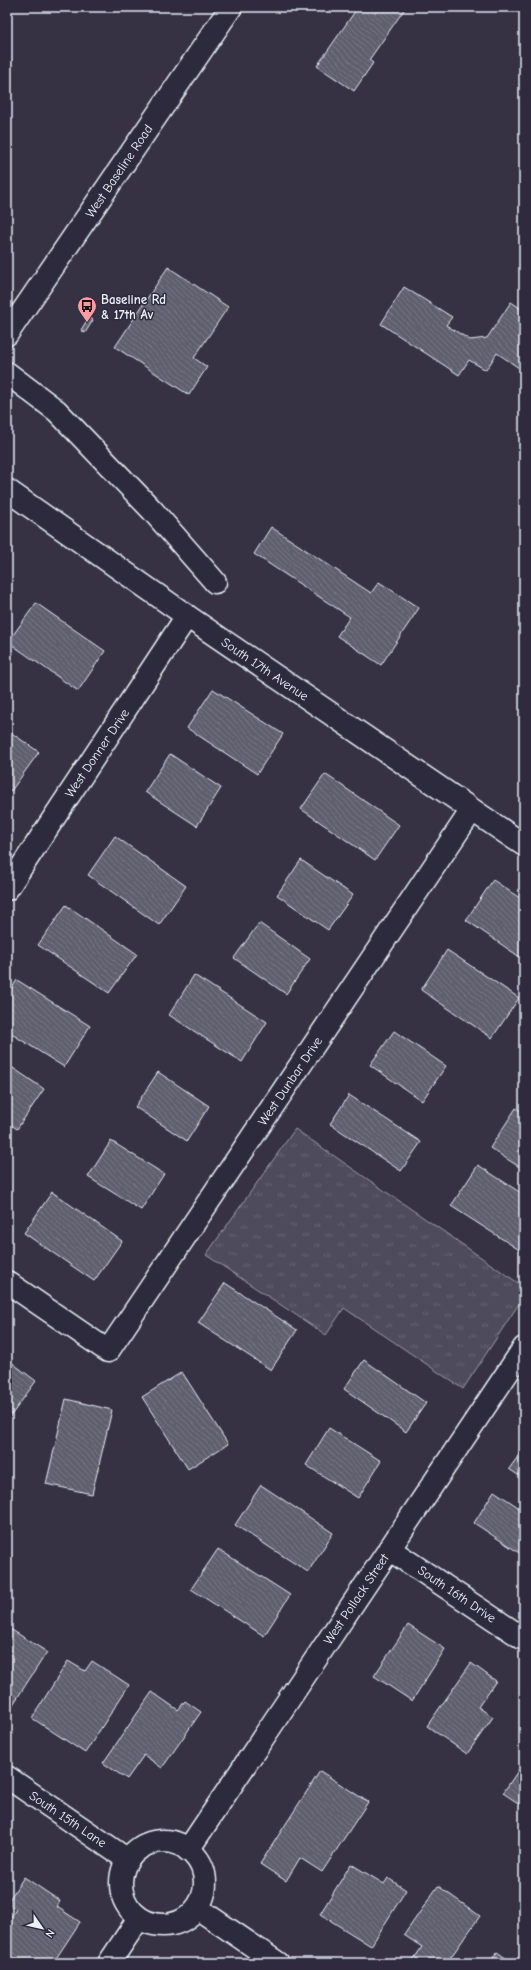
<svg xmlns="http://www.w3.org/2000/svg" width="531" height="1970" viewBox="0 0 531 1970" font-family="'Comic Neue',sans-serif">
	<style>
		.grass { fill: url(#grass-tufts); stroke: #9a9eaa }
		.building { fill: url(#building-back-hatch); stroke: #e8f1f8 }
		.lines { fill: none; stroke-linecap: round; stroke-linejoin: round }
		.minor-casing { stroke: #e8f1f8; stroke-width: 25 }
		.major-casing { stroke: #e8f1f8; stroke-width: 25 }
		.minor { stroke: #2f2a3d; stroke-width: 22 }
		.major { stroke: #2f2a3d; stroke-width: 22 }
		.labels { text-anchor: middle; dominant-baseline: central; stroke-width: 3; stroke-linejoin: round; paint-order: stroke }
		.street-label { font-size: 13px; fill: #e8f1f8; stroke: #2f2a3d }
		.poi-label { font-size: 13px; font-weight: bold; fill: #e8f1f8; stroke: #2f2a3d; text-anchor: start }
	</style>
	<defs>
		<pattern id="grass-tufts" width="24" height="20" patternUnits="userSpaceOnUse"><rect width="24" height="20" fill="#4d4b5c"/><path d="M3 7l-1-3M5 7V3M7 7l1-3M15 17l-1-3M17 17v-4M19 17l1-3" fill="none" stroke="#676574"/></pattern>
		<pattern id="building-back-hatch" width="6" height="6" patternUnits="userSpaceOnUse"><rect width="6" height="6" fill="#605e6e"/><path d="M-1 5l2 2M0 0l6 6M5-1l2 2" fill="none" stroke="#777683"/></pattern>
	</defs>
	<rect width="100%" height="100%" fill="#363244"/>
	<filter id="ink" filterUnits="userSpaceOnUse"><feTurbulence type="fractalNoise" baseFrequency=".025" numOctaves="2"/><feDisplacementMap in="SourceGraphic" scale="8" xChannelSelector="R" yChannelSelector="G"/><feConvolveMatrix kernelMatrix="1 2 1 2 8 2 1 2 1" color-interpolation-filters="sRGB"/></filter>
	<g filter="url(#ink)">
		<polygon class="grass" points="295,1129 524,1287 524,1296 463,1389 344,1308 326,1335 206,1255"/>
		<g class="building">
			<polygon points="358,7 406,7 369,60 373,63 354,91 317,66"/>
			<polygon points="168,267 228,307 194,358 207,367 189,395 115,347"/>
			<polygon points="404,287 452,317 446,325 470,340 487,338 511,302 523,310 524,308 524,360 519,368 497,353 486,370 469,360 459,375 381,324"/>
			<polygon points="89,317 93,320 85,333 81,330"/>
			<polygon points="271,527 371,593 379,582 419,608 381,665 337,636 350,617 254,554"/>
			<polygon points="36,603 105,651 78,691 8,642"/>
			<polygon points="213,689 283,734 257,774 187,728"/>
			<polygon points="7,730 39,752 11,791 7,788"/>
			<polygon points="170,754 221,788 197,826 145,792"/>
			<polygon points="325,774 399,825 375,860 301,809"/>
			<polygon points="115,836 186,886 159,925 88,875"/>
			<polygon points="301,860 353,895 328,930 277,895"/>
			<polygon points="493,880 524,901 524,960 466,920"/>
			<polygon points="66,905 137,954 109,993 38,945"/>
			<polygon points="259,923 310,959 286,994 234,958"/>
			<polygon points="447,950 519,998 492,1038 421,990"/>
			<polygon points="194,975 267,1022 242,1062 169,1015"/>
			<polygon points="17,980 90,1026 64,1067 7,1031 7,996"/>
			<polygon points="394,1031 446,1066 422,1101 370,1065"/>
			<polygon points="7,1064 44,1089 17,1129 7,1122"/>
			<polygon points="158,1072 209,1106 187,1141 135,1107"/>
			<polygon points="349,1095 421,1142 401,1171 330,1124"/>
			<polygon points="516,1108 524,1113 524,1170 490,1148"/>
			<polygon points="111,1141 164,1174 141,1210 88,1177"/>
			<polygon points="478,1165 524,1195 524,1253 451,1206"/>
			<polygon points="52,1192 122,1241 94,1281 24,1233"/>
			<polygon points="225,1283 297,1330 271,1370 198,1323"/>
			<polygon points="7,1359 36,1381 7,1421"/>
			<polygon points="364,1360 426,1403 406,1432 344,1389"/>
			<polygon points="182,1372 228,1444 188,1469 142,1397"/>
			<polygon points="66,1399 112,1410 92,1494 46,1484"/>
			<polygon points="329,1428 381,1461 358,1498 306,1465"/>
			<polygon points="524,1448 524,1479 509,1469"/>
			<polygon points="261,1485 333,1533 308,1572 235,1525"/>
			<polygon points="494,1491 524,1511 524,1556 474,1523"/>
			<polygon points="218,1549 290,1595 264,1636 191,1589"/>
			<polygon points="408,1625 445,1649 412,1701 374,1676"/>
			<polygon points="7,1627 47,1652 12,1706 7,1702"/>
			<polygon points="68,1661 85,1671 92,1661 129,1685 85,1753 32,1718"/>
			<polygon points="471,1663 496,1681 478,1707 493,1717 467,1754 427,1726"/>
			<polygon points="152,1692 178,1710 185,1701 201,1712 162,1768 144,1755 127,1779 103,1763"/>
			<polygon points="524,1762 524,1807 503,1793"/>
			<polygon points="320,1771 368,1802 322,1872 300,1858 286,1881 260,1864"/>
			<polygon points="351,1864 384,1884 388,1878 406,1890 371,1946 320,1914"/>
			<polygon points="24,1877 60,1901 57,1907 80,1922 53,1963 15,1963 7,1958 7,1924 16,1909 7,1903"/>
			<polygon points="438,1886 480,1916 448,1961 452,1963 411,1963 422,1947 404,1935"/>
			<polygon points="497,1952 513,1963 490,1963"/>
		</g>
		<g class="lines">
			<defs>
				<g id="minor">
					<polyline points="7,373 57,411 152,510 215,582"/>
					<polyline points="7,490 187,616 524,845"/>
					<polyline points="7,889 187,616"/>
					<polyline points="7,1282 108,1351 472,810"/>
					<polyline points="389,1549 524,1639"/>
					<polyline points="7,1777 128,1860"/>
					<circle cx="163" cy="1883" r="42"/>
					<polyline points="188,1850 524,1348"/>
					<polyline points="197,1908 278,1963"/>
					<polyline points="109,1963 139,1918"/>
				</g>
				<polyline id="major" points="7,334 231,7"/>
			</defs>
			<use href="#minor" class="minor-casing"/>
			<use href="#major" class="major-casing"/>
			<use href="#minor" class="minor"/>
			<use href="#major" class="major"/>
		</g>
	</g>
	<defs>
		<symbol id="bus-pin" viewBox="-11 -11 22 30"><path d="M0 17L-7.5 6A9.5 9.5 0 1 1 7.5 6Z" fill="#ff9aa2" stroke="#2f2a3d"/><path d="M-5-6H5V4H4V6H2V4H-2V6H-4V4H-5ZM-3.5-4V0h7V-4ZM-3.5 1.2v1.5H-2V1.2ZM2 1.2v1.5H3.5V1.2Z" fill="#111"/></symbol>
	</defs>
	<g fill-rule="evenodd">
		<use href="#bus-pin" x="76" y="295" width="22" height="30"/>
	</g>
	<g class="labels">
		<g class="street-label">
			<text transform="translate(119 171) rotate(-56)">West Baseline Road</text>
			<text transform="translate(265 669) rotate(34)">South 17th Avenue</text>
			<text transform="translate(97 753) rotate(-56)">West Donner Drive</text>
			<text transform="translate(290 1081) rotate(-56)">West Dunbar Drive</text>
			<text transform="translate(457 1594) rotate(34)">South 16th Drive</text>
			<text transform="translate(356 1599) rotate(-56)">West Pollack Street</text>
			<text transform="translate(68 1819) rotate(34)">South 15th Lane</text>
		</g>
		<g class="poi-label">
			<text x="101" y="299">Baseline Rd<tspan x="101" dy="15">&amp; 17th Av</tspan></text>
		</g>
	</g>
	<rect width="531" height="1970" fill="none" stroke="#2f2a3d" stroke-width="24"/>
	<rect x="12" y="12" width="507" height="1946" fill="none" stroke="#e8f1f8" stroke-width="1.5" filter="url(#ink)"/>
	<g transform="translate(42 1928) rotate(124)" stroke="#2f2a3d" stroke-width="3" paint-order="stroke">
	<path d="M0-3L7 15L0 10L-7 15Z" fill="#e8f1f8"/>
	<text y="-6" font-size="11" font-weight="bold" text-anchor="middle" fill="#e8f1f8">N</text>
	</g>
</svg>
